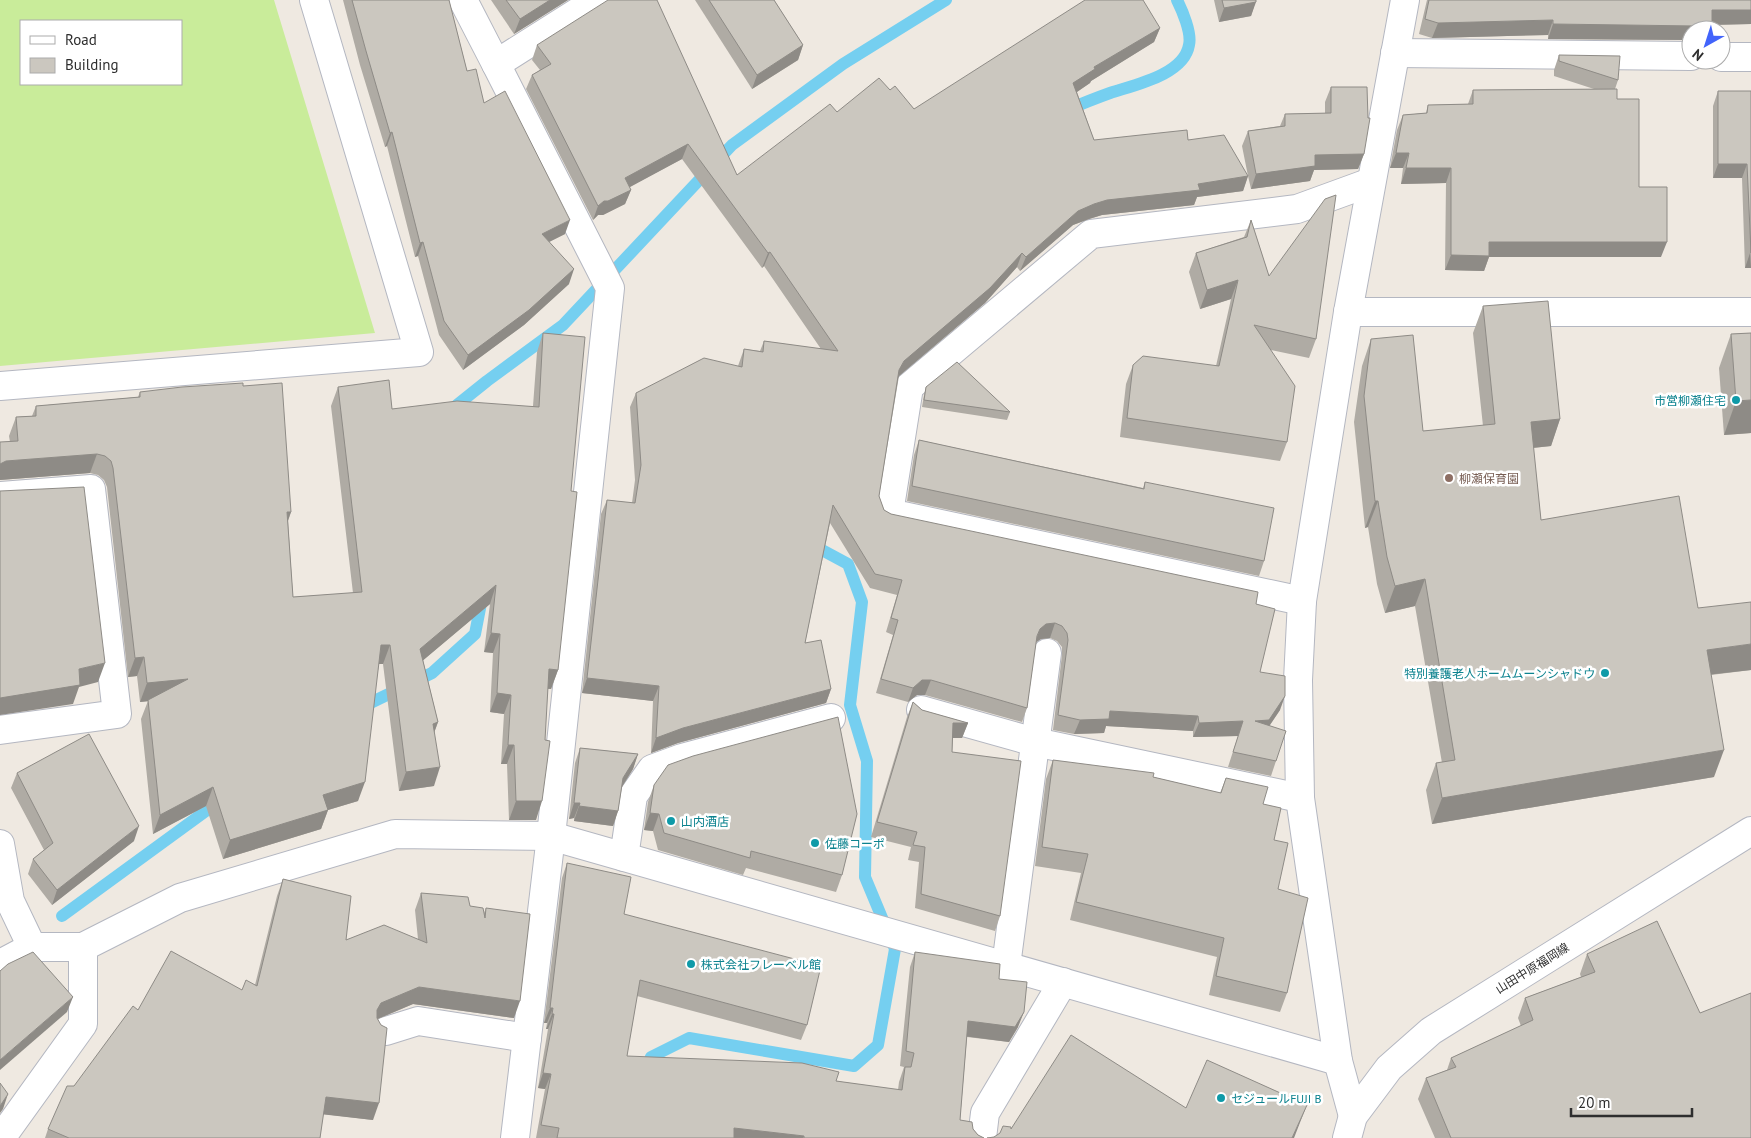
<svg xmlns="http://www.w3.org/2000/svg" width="1751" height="1138" viewBox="0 0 1751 1138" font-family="'PT Sans','Noto Sans JP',sans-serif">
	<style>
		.pitch { fill: #c9ec9a; fill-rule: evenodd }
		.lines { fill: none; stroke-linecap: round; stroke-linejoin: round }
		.stream { stroke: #75cff0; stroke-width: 12 }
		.minor-casing { stroke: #b4b7c1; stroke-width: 30 }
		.secondary-casing { stroke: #b4b7c1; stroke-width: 30 }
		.minor { stroke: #fff; stroke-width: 28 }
		.secondary { stroke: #fff; stroke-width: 28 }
		.wall { fill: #afaba4 }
		.shaded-wall { fill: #8e8b86 }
		.building { fill: #cbc7bf; stroke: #8e8b86 }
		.culture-dot { fill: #0f9aa8; stroke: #fff; stroke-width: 2 }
		.education-dot { fill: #8d6e63; stroke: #fff; stroke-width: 2 }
		.labels { text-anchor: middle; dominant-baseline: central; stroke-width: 5; stroke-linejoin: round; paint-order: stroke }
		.culture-label { font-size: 12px; fill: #0d838f; stroke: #fff; text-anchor: start }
		.education-label { font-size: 12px; fill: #785e54; stroke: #fff; text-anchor: start }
		.street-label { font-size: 12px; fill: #2e2e2e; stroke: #fff }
	</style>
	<rect width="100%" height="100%" fill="#efe9e1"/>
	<path class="pitch" d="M0,0H274L375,333L0,366ZM21,21H181V84H21Z"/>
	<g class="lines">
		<g class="stream">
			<path d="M1067,110C1081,104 1096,98 1110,93C1134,85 1184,75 1189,45C1192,33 1182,10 1177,0"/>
			<polyline points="458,414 457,405 487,381 563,325 732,145 843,64 946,0"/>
			<polyline points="360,708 432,673 475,634 482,598"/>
			<polyline points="62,916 221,800"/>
			<polyline points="645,1072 651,1057 689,1038 854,1066 878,1045 895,949 865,877 867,761 850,705 862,602 848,564 809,543"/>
		</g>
		<defs>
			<g id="minor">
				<polyline points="463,0 496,64 597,0"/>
				<polyline points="1395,53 1691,56"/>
				<polyline points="1721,57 1751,57"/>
				<polyline points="496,64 610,288 551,836 515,1138"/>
				<polyline points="1348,312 1751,312"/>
				<polyline points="0,386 419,352 314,0"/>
				<polyline points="0,496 91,489 117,714 0,730"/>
				<polyline points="1302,601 889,513 909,387 1091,234 1297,209 1371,182"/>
				<polyline points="921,710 1035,742 1300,798"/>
				<polyline points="0,844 10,901 32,947"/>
				<polyline points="624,857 633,796 652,769 682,758 831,718"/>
				<polyline points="0,964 32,947 83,947 180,898 395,834 551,836 1338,1061"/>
				<polyline points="1006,966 1047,653"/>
				<polyline points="386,1031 418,1021 527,1038"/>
				<polyline points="1353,1116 1338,1061 1300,798 1298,680 1302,601 1348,312 1405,0"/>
				<polyline points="3,1138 4,1134 83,1024 83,947"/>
				<polyline points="982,1138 985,1113 1063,982"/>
			</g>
			<polyline id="secondary" points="1347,1138 1353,1116 1389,1068 1431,1031 1751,831"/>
		</defs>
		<use href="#minor" class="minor-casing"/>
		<use href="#secondary" class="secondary-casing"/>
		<use href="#minor" class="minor"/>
		<use href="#secondary" class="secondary"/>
	</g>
	<g class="wall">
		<polygon points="343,0 449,0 467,71 484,103 565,234 549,242 569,284 524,325 463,370 439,335 418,256 415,257 387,146 385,147 360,65"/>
		<polygon points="491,0 568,0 514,34"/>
		<polygon points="695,0 774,0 803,45 798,60 752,89"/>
		<polygon points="1214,0 1256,0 1251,16 1219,22"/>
		<polygon points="1427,0 1751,0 1751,24 1712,25 1712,30 1691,30 1691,40 1548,39 1548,35 1432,38 1419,34"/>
		<polygon points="1160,28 1154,42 1091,81 1090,83 1077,92 1094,140 1188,140 1248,176 1242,146 1248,131 1280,126 1285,114 1325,113 1325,102 1331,87 1364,154 1358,169 1314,170 1310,181 1251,189 1248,176 1243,191 1197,197 1194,205 1102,215 1089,219 1073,225 1020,271 1017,267 985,303 899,376 879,496 884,510 891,514 1256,604 1260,672 1280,710 1270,725 1276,761 1271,776 1228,767 1238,736 1193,737 1193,731 1106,726 1104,733 1074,734 1053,730 1062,655 1062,647 1057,641 1050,638 1041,639 1036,642 1027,708 1022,722 925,695 917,695 908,702 876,693 893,635 886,632 897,595 870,588 830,523 805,643 831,689 826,703 678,743 651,753 653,701 582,693 601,514 607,500 632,503 635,480 630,407 636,393 738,366 744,349 760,351 764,341 821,349 764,266 762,268 682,159 629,187 631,190 625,204 603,215 598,215 593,220 526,89 532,75 540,70 532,60 537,45 737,175 837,112 890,90 914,109"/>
		<polygon points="1559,55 1618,80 1615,89 1617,99 1639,187 1661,257 1489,257 1484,271 1445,270 1446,183 1401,184 1403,168 1390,168 1397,130 1403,115 1426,113 1428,105 1468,104 1473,90 1594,89 1554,76 1554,70"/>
		<polygon points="1718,91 1751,91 1751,268 1745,268 1742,178 1713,178 1713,106"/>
		<polygon points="1251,220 1269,276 1316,339 1309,358 1271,350 1287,442 1280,461 1120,437 1126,384 1133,365 1216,366 1231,299 1200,309 1189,272 1196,253 1244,237"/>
		<polygon points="1483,306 1560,419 1551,446 1533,448 1541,520 1698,608 1751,670 1711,675 1714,777 1432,824 1426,790 1436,763 1442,763 1415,606 1385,613 1377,584 1368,527 1365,528 1354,422 1362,366 1371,339 1423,431 1483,426 1473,333"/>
		<polygon points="543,333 571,491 558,670 551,689 548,689 536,820 509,820 507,764 501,764 504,714 490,712 493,653 484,652 490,604 423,660 438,722 434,733 434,786 399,791 383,664 379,664 358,801 328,810 321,829 223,859 206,806 153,834 141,719 148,701 140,702 137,676 128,677 107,487 104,480 98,475 90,473 0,480 0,442 10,442 9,436 16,417 32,416 36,406 138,397 140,392 243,386 291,512 288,521 293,597 353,593 331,406 338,387 392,409 533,406 537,352"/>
		<polygon points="1751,333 1751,433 1724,435 1719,368 1731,334"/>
		<polygon points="926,387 1010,412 1007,420 922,407 924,395"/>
		<polygon points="919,440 1143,488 1145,482 1264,561 1259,576 907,501 914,455"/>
		<polygon points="913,702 922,710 968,723 962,738 953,738 952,752 1000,916 995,931 915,908 919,862 908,860 911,847 871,837 907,717"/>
		<polygon points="580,748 638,754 633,769 622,787 618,811 613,826 574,821 574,818 569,819 575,763"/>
		<polygon points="1053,760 1153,777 1220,793 1226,778 1263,804 1274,840 1287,993 1280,1012 1209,995 1217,957 1070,920 1081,873 1035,866 1046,779"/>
		<polygon points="17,773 134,841 52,905 28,874 33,859 44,850 11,788"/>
		<polygon points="654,785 842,875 836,892 746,868 743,875 658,850 653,831 644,830 648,802"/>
		<polygon points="567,863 624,914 807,1025 801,1040 637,996 627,1056 836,1081 898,1090 899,1082 904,1067 900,1066 910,967 915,952 999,979 1018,1027 1009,1042 967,1037 960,1120 973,1129 978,1135 984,1138 536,1138 545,1089 538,1088 548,1029 546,1029 547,1023 544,1023 562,878"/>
		<polygon points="283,879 346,940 418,939 415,910 421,893 470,906 484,913 486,908 514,1018 413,1004 378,1019 373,1120 323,1114 320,1138 45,1138 48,1129 74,1086 138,1010 242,990 255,985 277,896"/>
		<polygon points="1587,954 1751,1138 1435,1138 1418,1099 1426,1078 1447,1070 1451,1058 1521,1026 1518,1018 1525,998 1581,977 1580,974"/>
	</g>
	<g class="shaded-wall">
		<polygon points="550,0 568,0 514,34 520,19"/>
		<polygon points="1256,2 1251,16 1219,22 1224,8"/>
		<polygon points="1712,10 1751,10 1751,24 1707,25"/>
		<polygon points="1553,20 1548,35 1432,38 1438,23"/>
		<polygon points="1553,24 1696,26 1695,30 1691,30 1691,40 1548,39"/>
		<polygon points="1160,28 1154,42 1091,81 1090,83 1068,98 1073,83 1094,67"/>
		<polygon points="803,45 798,60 752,89 757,75"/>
		<polygon points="392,132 387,146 385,147 390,133"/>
		<polygon points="688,144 682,159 619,193 625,178"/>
		<polygon points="1396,153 1409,153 1403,168 1390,168"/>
		<polygon points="1364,154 1358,169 1314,170 1310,181 1251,189 1256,174 1315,155"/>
		<polygon points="1718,164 1747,164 1742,178 1713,178"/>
		<polygon points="1406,168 1451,168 1446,183 1401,184"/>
		<polygon points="1248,176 1243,191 1197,197 1194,205 1102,215 1089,219 1073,225 1020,271 1026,257 1078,211 1094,204 1107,200 1198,184"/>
		<polygon points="631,190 625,204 603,215 598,215 593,220 598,206 604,201"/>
		<polygon points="570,220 565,234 537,248 542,234"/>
		<polygon points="423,242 418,256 415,257 420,243"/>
		<polygon points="1489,242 1667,242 1661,257 1489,257 1484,271 1445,270 1451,255"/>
		<polygon points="770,252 764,266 762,268 768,253"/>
		<polygon points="1022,253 1017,267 985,303 899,376 894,385 899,370 904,361"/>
		<polygon points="1750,253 1751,268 1745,268"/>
		<polygon points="574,269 569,284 524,325 463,370 468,355"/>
		<polygon points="1238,280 1231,299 1200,309 1207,290"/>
		<polygon points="1751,400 1751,433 1724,435 1736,401"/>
		<polygon points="1560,419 1551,446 1521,449 1531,422"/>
		<polygon points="97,454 90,473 0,480 0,464 6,461"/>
		<polygon points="1375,501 1378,501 1368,527 1365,528"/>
		<polygon points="287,512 291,512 284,531"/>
		<polygon points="1425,579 1415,606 1385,613 1395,586"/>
		<polygon points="496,585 490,604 414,668 420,649"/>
		<polygon points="1055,623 1050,638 1041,639 1035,643 1040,629 1046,624"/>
		<polygon points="491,633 500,634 493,653 484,652"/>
		<polygon points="1751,644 1751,670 1697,676 1707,650"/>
		<polygon points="381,645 390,645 383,664 374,664"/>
		<polygon points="144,657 137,676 128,677 135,658"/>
		<polygon points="105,663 98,682 79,687 73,704 0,715 0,698 79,669"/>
		<polygon points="549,669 558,670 551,689 542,688"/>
		<polygon points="587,678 659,686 653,701 582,693"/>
		<polygon points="188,679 181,698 140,702 147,683"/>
		<polygon points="922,680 931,680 925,695 917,695 908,702 913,688"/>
		<polygon points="831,689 826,703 678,743 651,753 656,738 683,728"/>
		<polygon points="497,693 511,695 504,714 490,712"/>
		<polygon points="1285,696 1280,710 1263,735 1255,721"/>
		<polygon points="1110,711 1198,716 1193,731 1106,726 1104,733 1074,734 1080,720"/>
		<polygon points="1243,721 1238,736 1193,737 1199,723"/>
		<polygon points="438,722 431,741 433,724"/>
		<polygon points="953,723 968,723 962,738 948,738"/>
		<polygon points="508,745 514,745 507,764 501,764"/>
		<polygon points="1724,750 1714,777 1432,824 1442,798"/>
		<polygon points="638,754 633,769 618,793 623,778"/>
		<polygon points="440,767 434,786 399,791 406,772"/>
		<polygon points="365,782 358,801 328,810 321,829 223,859 230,840 323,795"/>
		<polygon points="213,787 206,806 153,834 160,815"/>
		<polygon points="516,801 542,801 536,820 509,820"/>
		<polygon points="574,803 580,803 574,818 569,819"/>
		<polygon points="579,806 618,811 613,826 574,821"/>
		<polygon points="650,813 659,814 653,831 644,830"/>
		<polygon points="139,826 134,841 52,905 57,890"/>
		<polygon points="419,987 520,1001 514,1018 413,1004 375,1020 377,1010 381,1003"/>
		<polygon points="73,997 67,1012 0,1070 0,1060"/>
		<polygon points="550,1008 553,1008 547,1023 544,1023"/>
		<polygon points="1024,1012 1018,1027 1009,1042 963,1036 968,1021"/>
		<polygon points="552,1014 554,1014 548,1029 546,1029"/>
		<polygon points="543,1073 551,1074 545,1089 538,1088"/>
		<polygon points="8,1094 3,1109 0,1113 0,1106"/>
		<polygon points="326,1097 379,1103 373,1120 320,1114"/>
		<polygon points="1307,1105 1301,1120 1294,1138 1292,1138"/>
		<polygon points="734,1128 804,1136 803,1138 730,1138"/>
	</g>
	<g class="building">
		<polygon points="352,0 449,0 467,71 476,69 484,103 505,91 570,220 542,234 574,269 529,310 468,355 444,321 423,242 420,243 392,132 390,133 366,51"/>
		<polygon points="506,0 550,0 520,19"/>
		<polygon points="608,0 657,0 737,175 830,104 837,112 879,78 890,90 895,86 914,109 1085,0 1143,0 1160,28 1094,67 1095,69 1073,83 1094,140 1187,130 1188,140 1224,135 1248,176 1198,184 1200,190 1107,200 1094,204 1078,211 1026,257 1022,253 990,288 904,361 899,370 879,496 884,510 891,514 1258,592 1256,604 1275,609 1260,672 1285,676 1285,696 1269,720 1255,721 1286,731 1276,761 1233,752 1243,721 1199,723 1198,716 1110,711 1109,719 1080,720 1058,715 1068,640 1067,633 1062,626 1055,623 1046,624 1040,629 1037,636 1027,708 931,680 922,680 913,688 881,679 898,620 891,618 902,580 875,574 833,505 805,643 821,640 831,689 683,728 656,738 659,686 587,678 607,500 635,503 641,465 636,393 704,358 742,367 744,349 763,352 764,341 838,351 770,252 768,253 688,144 625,178 631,190 608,201 604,201 598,206 532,75 551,64 537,45"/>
		<polygon points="709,0 774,0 803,45 757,75"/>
		<polygon points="1222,0 1256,0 1256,2 1224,8"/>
		<polygon points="1429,0 1751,0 1751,10 1712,10 1712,30 1707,30 1696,26 1553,24 1553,20 1438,23 1425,19"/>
		<polygon points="1559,55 1620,56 1618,80 1559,61"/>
		<polygon points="1331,87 1367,87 1368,118 1370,118 1364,154 1315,155 1315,166 1256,174 1248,131 1285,126 1285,114 1331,113"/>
		<polygon points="1617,89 1617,99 1639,99 1639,187 1667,187 1667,242 1489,242 1489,256 1451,255 1451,168 1406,168 1409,153 1396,153 1403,115 1427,113 1428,105 1473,104 1473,90"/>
		<polygon points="1718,91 1751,91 1751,253 1747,164 1718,164"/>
		<polygon points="1336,195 1316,339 1254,325 1295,386 1287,442 1127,418 1133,365 1143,356 1219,366 1238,280 1207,290 1196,253 1247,237 1251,220 1269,276 1325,199"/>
		<polygon points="1548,301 1560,419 1531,422 1541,520 1679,496 1698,608 1751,602 1751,644 1707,650 1724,750 1442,798 1436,763 1455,760 1425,579 1395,586 1387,557 1378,501 1375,501 1364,396 1371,339 1413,335 1423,431 1495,424 1483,306"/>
		<polygon points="543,333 585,337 571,491 577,492 558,670 549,669 545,740 550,741 542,801 516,801 514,745 508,745 511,695 497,693 500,634 491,633 496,585 420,649 438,722 433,724 440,767 406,772 390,645 381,645 365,782 323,795 328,810 230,840 213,787 160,815 148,700 188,679 147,683 144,657 135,658 113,468 111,461 105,456 97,454 6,461 0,464 0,442 18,441 16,417 36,416 36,406 140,397 140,392 182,387 243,383 243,386 282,383 291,512 287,512 293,597 362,592 338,387 389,380 392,409 457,401 539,407"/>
		<polygon points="1751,333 1751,400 1736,401 1731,334"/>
		<polygon points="957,362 1010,412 924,400 926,387"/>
		<polygon points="919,440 1144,489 1145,482 1274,508 1264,561 912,486"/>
		<polygon points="84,487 105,663 79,669 80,685 0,698 0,491"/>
		<polygon points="913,702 922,710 968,723 953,723 952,752 1021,761 1000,916 921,894 925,847 913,845 917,832 877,822"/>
		<polygon points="838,717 857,814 842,875 751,851 750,858 664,833 659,814 650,813 654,785 668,765 693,756"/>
		<polygon points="89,734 139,826 57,890 33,859 53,843 17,773"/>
		<polygon points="580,748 638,754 623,778 618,811 579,806 580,803 574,803"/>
		<polygon points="1053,760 1154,773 1153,777 1221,793 1226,778 1268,787 1263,804 1281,808 1274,840 1288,843 1278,889 1308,898 1287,993 1216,976 1224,938 1076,902 1088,854 1042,847"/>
		<polygon points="567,863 631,877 624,914 821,966 807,1025 640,980 627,1056 802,1063 839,1072 836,1081 902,1090 905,1067 911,1067 914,1053 906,1051 915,952 1000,964 999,979 1027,982 1024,1012 1015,1027 968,1021 960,1120 972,1122 973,1129 978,1135 984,1138 804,1138 804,1136 734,1128 734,1138 557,1138 559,1128 541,1125 551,1074 543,1073 554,1014 552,1014 553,1008 550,1008"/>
		<polygon points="283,879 351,896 346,940 384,925 427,943 421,893 468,897 470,906 483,908 485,918 486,908 530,914 520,1001 419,987 381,1003 377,1010 377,1018 381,1025 387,1028 379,1103 326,1097 320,1138 69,1138 48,1129 67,1086 74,1086 133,1006 138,1010 171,951 242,990 246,980 257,986"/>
		<polygon points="1657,921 1700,1013 1751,993 1751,1138 1451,1138 1426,1078 1456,1067 1451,1058 1533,1020 1525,998 1595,972 1587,954"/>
		<polygon points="33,952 73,997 0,1060 0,971 8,964"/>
		<polygon points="1071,1035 1186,1108 1207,1060 1307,1105 1292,1138 987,1138 994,1137 1000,1133 1003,1126 1011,1127 1011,1129"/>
		<polygon points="0,1083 8,1094 0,1106"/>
	</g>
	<g class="culture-dot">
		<circle cx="1736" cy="400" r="5"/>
		<circle cx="1605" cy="673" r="5"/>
		<circle cx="671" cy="821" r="5"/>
		<circle cx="815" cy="843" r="5"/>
		<circle cx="691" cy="964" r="5"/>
		<circle cx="1221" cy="1098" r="5"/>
	</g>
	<circle class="education-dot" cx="1449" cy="478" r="5"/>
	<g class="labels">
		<g class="culture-label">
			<text x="1726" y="400" text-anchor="end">市営柳瀬住宅</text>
			<text x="1595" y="673" text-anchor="end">特別養護老人ホームムーンシャドウ</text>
			<text x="681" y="821">山内酒店</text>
			<text x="825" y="843">佐藤コーポ</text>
			<text x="701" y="964">株式会社フレーベル館</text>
			<text x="1231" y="1098">セジュールFUJI B</text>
		</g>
		<g class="education-label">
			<text x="1459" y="478">柳瀬保育園</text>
		</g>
		<g class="street-label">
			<text transform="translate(1532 968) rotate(-32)">山田中原福岡線</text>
		</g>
	</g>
	<rect x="20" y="20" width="162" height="65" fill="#ffffff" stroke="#ababab"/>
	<rect x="30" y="36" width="25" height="8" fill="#ffffff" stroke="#ababab"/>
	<text x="65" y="45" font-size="15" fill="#2e2e2e">Road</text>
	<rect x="30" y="58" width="25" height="15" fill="#cbc7bf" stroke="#ababab"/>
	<text x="65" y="70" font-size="15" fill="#2e2e2e">Building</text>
	<g transform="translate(1706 45) rotate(219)"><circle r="24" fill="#ffffff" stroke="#ababab"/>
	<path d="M0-4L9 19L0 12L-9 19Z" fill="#4264fb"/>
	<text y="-8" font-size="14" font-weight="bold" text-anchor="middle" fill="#2e2e2e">N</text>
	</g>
	<path d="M1571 1108v8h121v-8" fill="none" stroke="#2e2e2e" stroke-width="2.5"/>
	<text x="1578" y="1108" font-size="15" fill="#2e2e2e" stroke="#ffffff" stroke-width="4" paint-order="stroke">20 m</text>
</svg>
